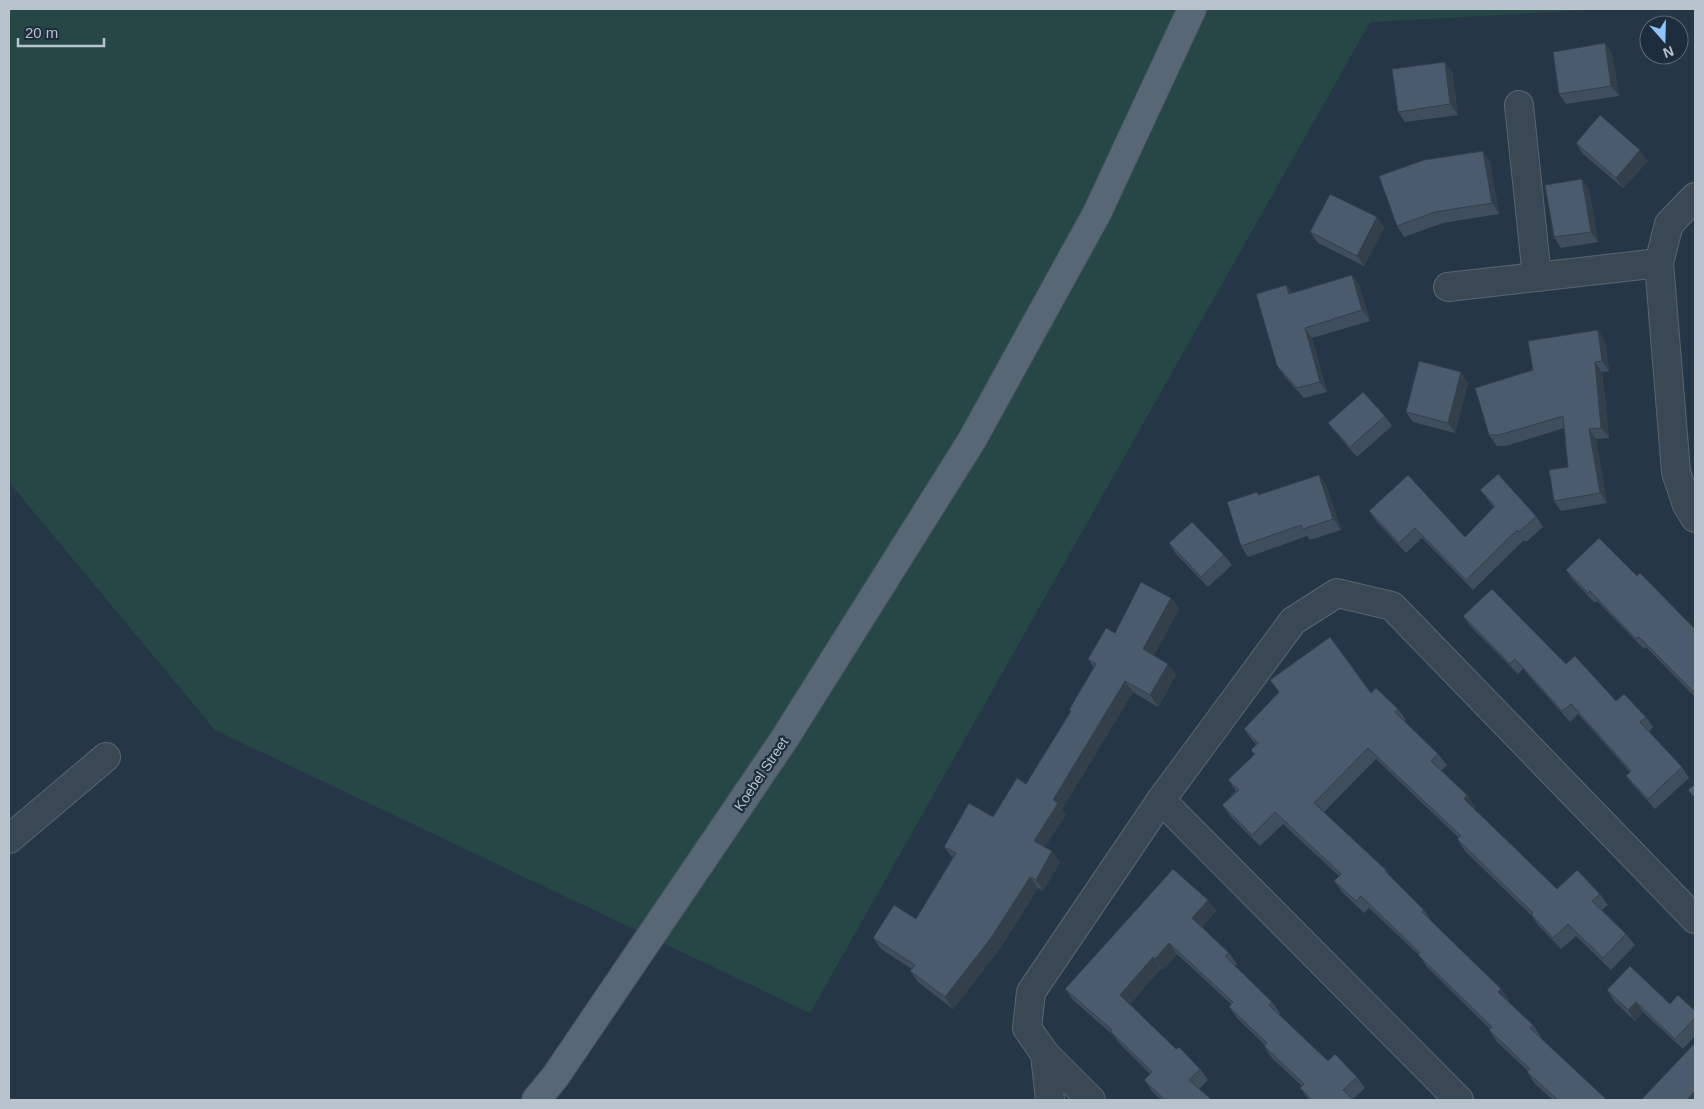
<svg xmlns="http://www.w3.org/2000/svg" width="1704" height="1109" viewBox="0 0 1704 1109" font-family="Arial,sans-serif">
	<style>
		.green { fill: #274747 }
		.lines { fill: none; stroke-linecap: round; stroke-linejoin: round }
		.minor-casing { stroke: #586672; stroke-width: 30 }
		.major-casing { stroke: #465461; stroke-width: 30 }
		.minor { stroke: #3a4855; stroke-width: 28 }
		.major { stroke: #586775; stroke-width: 28 }
		.wall { fill: #3f4e5d }
		.shaded-wall { fill: #33404c }
		.building { fill: #495b6c; stroke: #33404c }
		.labels { text-anchor: middle; dominant-baseline: central; stroke-width: 4.5; stroke-linejoin: round; paint-order: stroke }
		.street-label { font-size: 14px; fill: #b8c3ce; stroke: #1e2d3b }
	</style>
	<rect width="100%" height="100%" fill="#253746"/>
	<polygon class="green" points="9,9 1607,9 1370,22 810,1013 215,730 9,482"/>
	<g class="lines">
		<defs>
			<g id="minor">
				<polyline points="1519,105 1537,277"/>
				<polyline points="1695,197 1669,224 1659,263 1676,472 1687,505 1695,518"/>
				<polyline points="1448,287 1659,263"/>
				<polyline points="1161,800 1459,1100"/>
				<polyline points="9,839 106,757"/>
				<polyline points="1045,1054 1050,1100"/>
				<polyline points="1091,1100 1045,1054 1027,1028 1031,992 1161,800 1293,621 1337,593 1392,606 1695,919"/>
			</g>
			<polyline id="major" points="536,1100 555,1077 785,738 972,440 1097,213 1192,9"/>
		</defs>
		<use href="#minor" class="minor-casing"/>
		<use href="#major" class="major-casing"/>
		<use href="#minor" class="minor"/>
		<use href="#major" class="major"/>
	</g>
	<g class="wall">
		<polygon points="1605,43 1612,54 1619,96 1566,104 1559,94"/>
		<polygon points="1452,72 1458,115 1405,122 1398,112"/>
		<polygon points="1576,143 1648,161 1623,188 1583,154"/>
		<polygon points="1490,161 1499,214 1443,223 1404,237 1397,226"/>
		<polygon points="1589,190 1598,242 1561,248 1554,237"/>
		<polygon points="1377,217 1384,228 1364,266 1318,243 1310,232"/>
		<polygon points="1352,275 1359,285 1370,321 1312,338 1327,392 1304,398 1285,377 1277,366 1286,285 1292,293"/>
		<polygon points="1605,341 1609,371 1602,372 1609,438 1596,439 1607,503 1561,511 1554,501 1568,467 1564,428 1506,446 1497,446 1489,435 1533,370"/>
		<polygon points="1468,383 1455,433 1413,422 1406,412"/>
		<polygon points="1385,416 1392,426 1357,457 1336,433 1328,423"/>
		<polygon points="1319,475 1326,485 1341,530 1310,540 1307,536 1248,557 1241,546 1257,492 1259,495"/>
		<polygon points="1480,490 1536,516 1543,527 1526,542 1524,540 1473,590 1422,538 1406,553 1377,522 1369,511 1465,537 1494,508 1488,500"/>
		<polygon points="1169,543 1224,555 1232,565 1208,587 1176,554"/>
		<polygon points="1566,570 1637,576 1695,629 1695,697 1646,647 1644,649 1597,601 1595,603 1573,580"/>
		<polygon points="1171,598 1179,609 1154,655 1168,664 1176,675 1158,707 1133,692 1062,809 1066,814 1045,847 1060,862 1043,891 1038,888 999,950 953,1009 918,982 910,971 912,969 881,949 873,938 916,919 953,858 944,847 993,817 1026,784 1071,712 1069,710 1094,668 1088,659"/>
		<polygon points="1463,616 1566,664 1616,701 1646,717 1653,727 1649,732 1682,767 1689,778 1655,809 1634,786 1626,776 1630,772 1578,714 1570,722 1523,669 1518,674 1471,627"/>
		<polygon points="1371,693 1398,709 1406,720 1405,722 1438,754 1447,765 1441,771 1467,795 1475,807 1474,809 1557,889 1600,894 1608,905 1602,910 1626,934 1635,945 1611,970 1576,936 1561,949 1539,926 1531,915 1465,851 1457,839 1459,838 1376,759 1324,812 1386,870 1394,881 1424,910 1432,922 1501,989 1509,1000 1508,1002 1533,1025 1541,1037 1540,1038 1607,1100 1553,1100 1535,1084 1527,1072 1528,1071 1497,1042 1489,1030 1490,1029 1427,967 1419,955 1369,908 1364,913 1342,892 1334,881 1339,876 1283,824 1260,846 1231,817 1222,805 1236,791 1228,780 1254,755 1251,750 1256,744 1252,740 1244,729"/>
		<polygon points="1208,900 1216,911 1202,927 1229,953 1237,964 1235,966 1272,1002 1280,1013 1279,1015 1328,1061 1357,1077 1365,1088 1353,1099 1354,1100 1309,1100 1300,1088 1302,1086 1272,1058 1264,1046 1265,1045 1237,1018 1229,1007 1231,1004 1177,954 1163,970 1161,968 1130,1004 1176,1049 1200,1069 1208,1080 1199,1089 1212,1100 1161,1100 1152,1091 1144,1080 1150,1074 1119,1043 1113,1035 1073,1000 1065,989"/>
		<polygon points="1607,990 1670,1004 1695,1011 1695,1036 1683,1049 1643,1012 1635,1021 1614,1001"/>
	</g>
	<g class="shaded-wall">
		<polygon points="1605,43 1612,54 1619,96 1611,86"/>
		<polygon points="1445,62 1452,72 1458,115 1450,104"/>
		<polygon points="1640,150 1648,161 1623,188 1616,178"/>
		<polygon points="1483,151 1490,161 1499,214 1492,203"/>
		<polygon points="1582,179 1589,190 1598,242 1591,232"/>
		<polygon points="1377,217 1384,228 1364,266 1357,256"/>
		<polygon points="1352,275 1359,285 1370,321 1362,310"/>
		<polygon points="1286,285 1293,295 1289,294"/>
		<polygon points="1305,328 1312,338 1327,392 1320,382"/>
		<polygon points="1598,330 1605,341 1609,371 1602,361"/>
		<polygon points="1595,362 1602,372 1609,438 1601,428"/>
		<polygon points="1461,372 1468,383 1455,433 1448,423"/>
		<polygon points="1589,429 1596,439 1607,503 1600,493"/>
		<polygon points="1319,475 1326,485 1341,530 1333,519"/>
		<polygon points="1171,598 1179,609 1151,661 1143,649"/>
		<polygon points="1168,664 1176,675 1158,707 1150,695"/>
		<polygon points="1125,681 1133,692 1062,809 1066,814 1042,852 1034,841 1053,800"/>
		<polygon points="1467,795 1475,807 1472,811 1464,799"/>
		<polygon points="1052,851 1060,862 1043,891 1036,880"/>
		<polygon points="1030,877 1038,888 999,950 953,1009 945,997"/>
		<polygon points="1208,900 1216,911 1200,930 1192,918"/>
		<polygon points="1169,943 1177,954 1163,970 1155,959"/>
		<polygon points="1153,957 1161,968 1128,1006 1120,995"/>
		<polygon points="1501,989 1509,1000 1506,1004 1498,992"/>
		<polygon points="1636,1002 1643,1012 1635,1021 1628,1010"/>
		<polygon points="1695,1091 1695,1100 1687,1100"/>
	</g>
	<g class="building">
		<polygon points="1605,43 1611,86 1559,94 1553,52"/>
		<polygon points="1445,62 1450,104 1398,112 1392,69"/>
		<polygon points="1600,115 1640,150 1616,178 1576,143"/>
		<polygon points="1483,151 1492,203 1435,212 1397,226 1379,176 1424,160"/>
		<polygon points="1582,179 1591,232 1554,237 1545,185"/>
		<polygon points="1330,194 1377,217 1357,256 1310,232"/>
		<polygon points="1352,275 1362,310 1305,328 1320,382 1297,388 1277,366 1256,294 1286,285 1289,294"/>
		<polygon points="1598,330 1602,361 1595,362 1601,428 1589,429 1600,493 1554,501 1549,470 1568,467 1563,416 1499,435 1489,435 1475,388 1533,370 1528,341"/>
		<polygon points="1419,361 1461,372 1448,423 1406,412"/>
		<polygon points="1363,392 1385,416 1350,447 1328,423"/>
		<polygon points="1498,474 1536,516 1519,532 1517,530 1466,580 1415,528 1399,543 1369,511 1408,475 1465,537 1495,506 1480,490"/>
		<polygon points="1319,475 1333,519 1303,529 1301,525 1241,546 1227,502 1257,492 1258,495"/>
		<polygon points="1192,522 1224,555 1201,577 1169,543"/>
		<polygon points="1599,538 1637,576 1640,573 1695,629 1695,693 1639,637 1636,639 1590,591 1588,593 1566,570"/>
		<polygon points="1141,582 1171,598 1143,649 1168,664 1150,695 1125,681 1053,800 1058,803 1034,841 1052,851 1036,880 1030,877 991,938 945,997 910,971 915,965 873,938 894,905 916,919 956,853 944,847 969,803 993,817 1017,778 1026,784 1071,711 1069,710 1096,664 1088,659 1106,628 1115,633"/>
		<polygon points="1492,589 1566,664 1575,656 1616,701 1624,694 1646,717 1640,722 1682,767 1648,799 1626,776 1631,771 1571,704 1562,711 1515,659 1510,664 1463,616"/>
		<polygon points="1330,637 1371,693 1376,688 1398,709 1395,712 1438,754 1431,761 1467,795 1464,799 1557,889 1577,870 1600,894 1592,901 1626,934 1603,958 1568,924 1553,938 1531,914 1533,913 1457,839 1461,836 1368,748 1314,803 1386,870 1385,871 1424,910 1422,912 1501,989 1498,992 1533,1025 1530,1028 1607,1100 1558,1100 1527,1072 1530,1069 1489,1030 1492,1027 1418,955 1420,953 1361,896 1356,901 1334,881 1341,874 1275,812 1252,835 1222,805 1239,790 1228,780 1255,754 1251,750 1258,743 1244,729 1279,692 1270,680"/>
		<polygon points="1695,784 1695,798 1688,790"/>
		<polygon points="1173,869 1208,900 1192,918 1229,953 1225,956 1272,1002 1269,1005 1328,1061 1335,1054 1357,1077 1343,1090 1354,1100 1312,1100 1300,1088 1304,1084 1264,1046 1267,1043 1229,1007 1233,1002 1169,943 1155,959 1153,957 1120,995 1176,1049 1179,1047 1200,1069 1189,1080 1212,1100 1165,1100 1144,1080 1152,1072 1111,1032 1112,1030 1065,989"/>
		<polygon points="1630,966 1670,1004 1678,995 1695,1011 1695,1018 1675,1039 1636,1002 1628,1010 1607,990"/>
		<polygon points="1695,1043 1695,1091 1687,1100 1641,1100"/>
	</g>
	<g class="labels">
		<g class="street-label">
			<text transform="translate(761 774) rotate(-56)">Koebel Street</text>
		</g>
	</g>
	<rect width="1704" height="1109" fill="none" stroke="#b8c3ce" stroke-width="20"/>
	<g transform="translate(1664 40) rotate(160)"><circle r="24" fill="#1e2d3b" stroke="#5c6976"/>
	<path d="M0-4L9 19L0 12L-9 19Z" fill="#8cc5ff"/>
	<text y="-8" font-size="14" font-weight="bold" text-anchor="middle" fill="#b8c3ce">N</text>
	</g>
	<path d="M18 38v8h86v-8" fill="none" stroke="#b8c3ce" stroke-width="2.5"/>
	<text x="25" y="38" font-size="15" fill="#b8c3ce" stroke="#1e2d3b" stroke-width="4" paint-order="stroke">20 m</text>
</svg>
